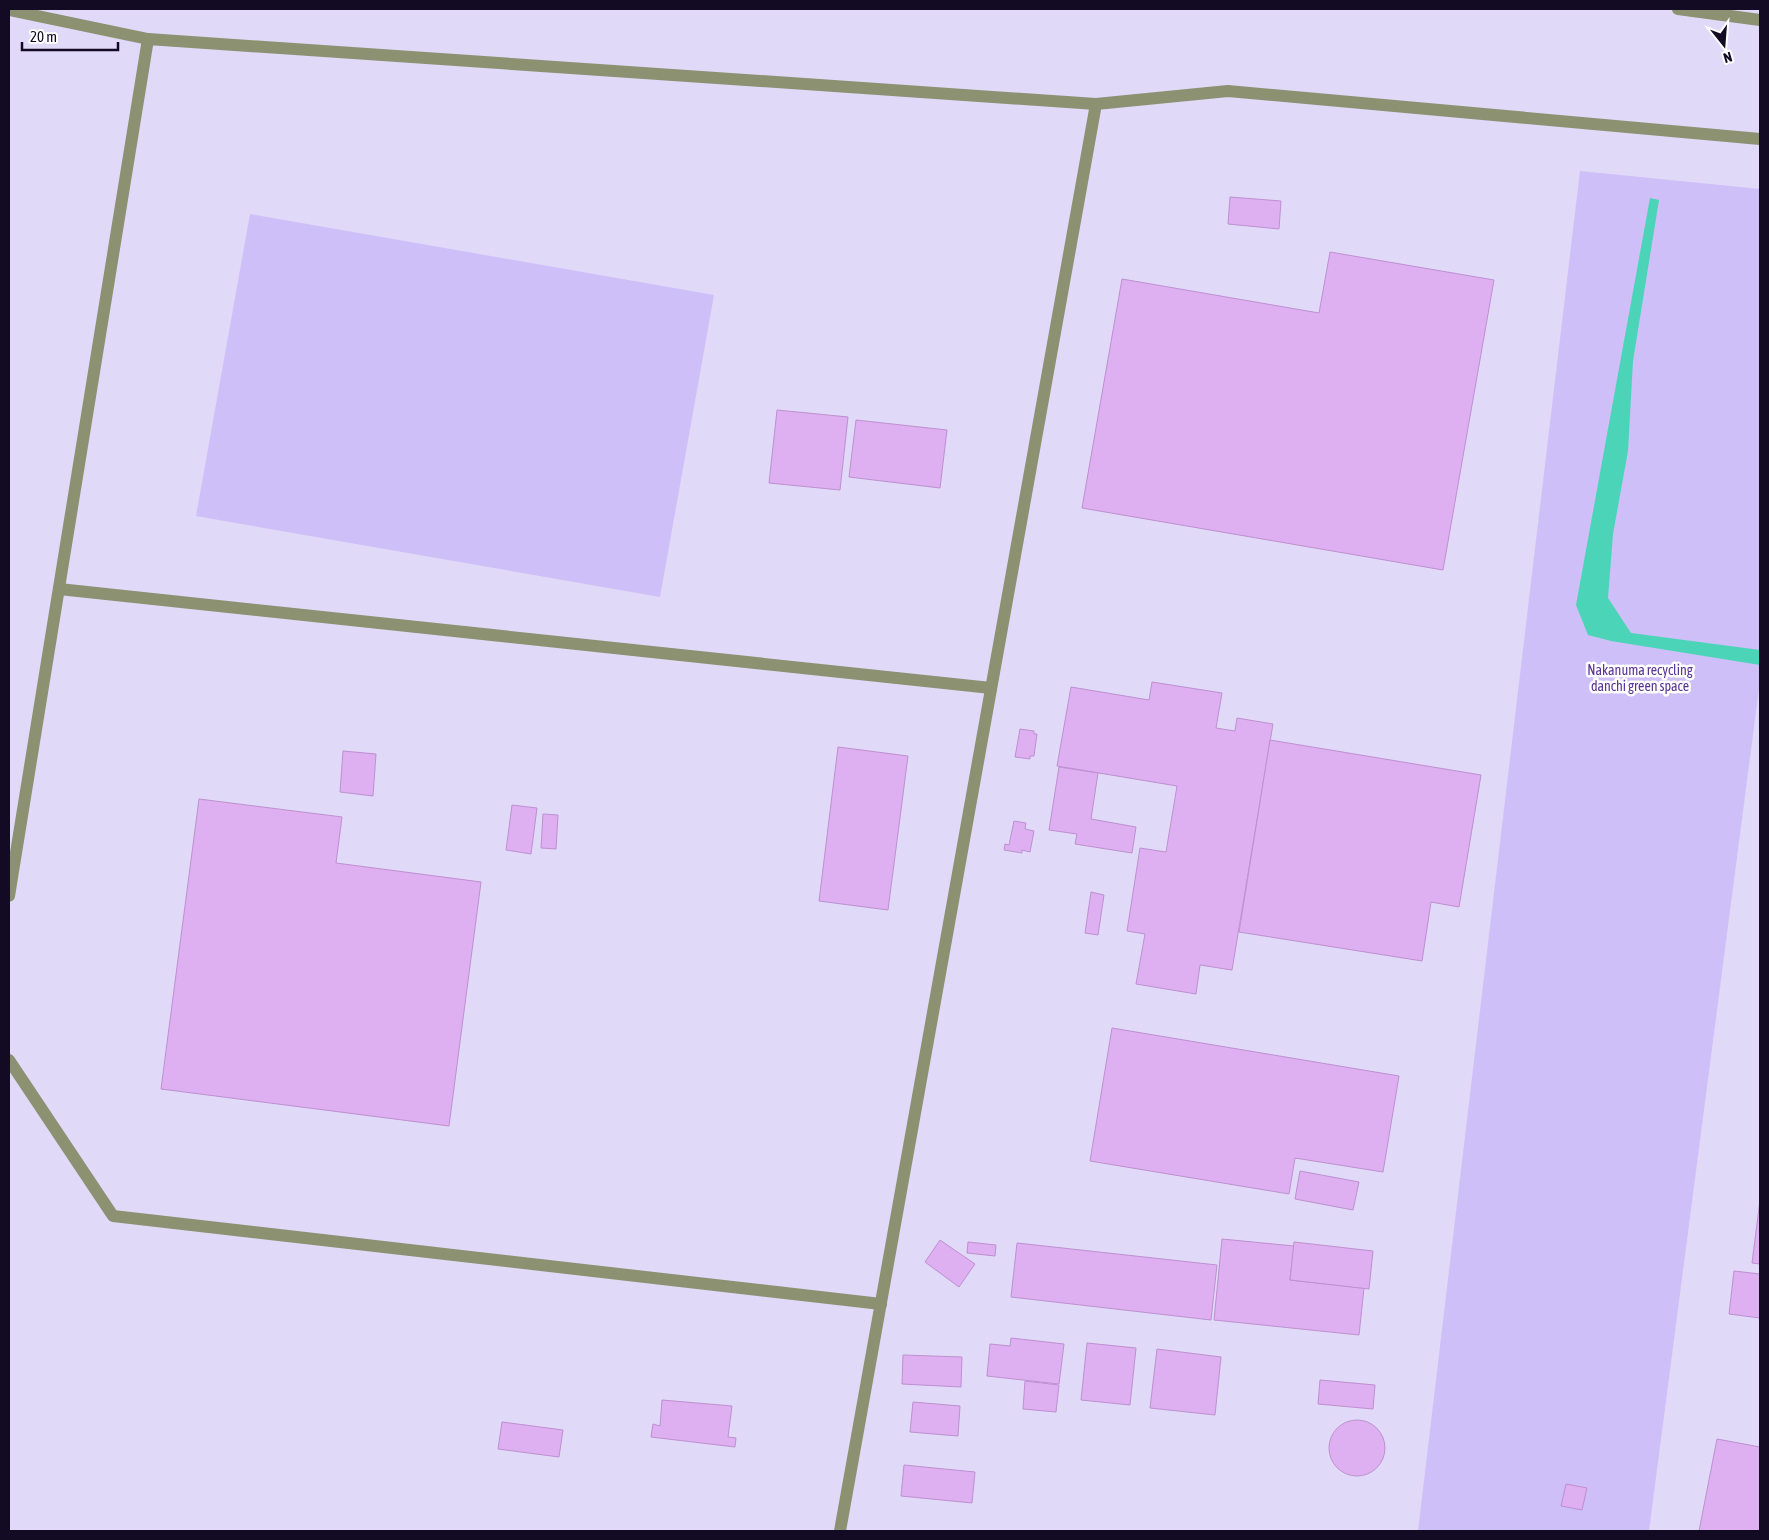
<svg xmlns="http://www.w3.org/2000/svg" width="1769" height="1540" viewBox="0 0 1769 1540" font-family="'Asap Condensed',sans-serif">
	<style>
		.green { fill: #cebff8 }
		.water { fill: #4cd4b8 }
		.building { fill: #deaff1; stroke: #be90d0 }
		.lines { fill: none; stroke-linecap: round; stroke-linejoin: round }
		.service { stroke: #8b9171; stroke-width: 12 }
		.minor { stroke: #8b9171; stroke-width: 12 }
		.labels { text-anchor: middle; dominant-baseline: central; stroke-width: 5; stroke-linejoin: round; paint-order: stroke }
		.park-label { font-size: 14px; fill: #593397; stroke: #fff }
	</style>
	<rect width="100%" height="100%" fill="#e0d9f7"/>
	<g class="green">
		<polygon points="1580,171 1760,189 1760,681 1649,1531 1418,1531"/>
		<polygon points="250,214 714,295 660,597 196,516"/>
	</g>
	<polygon class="water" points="1650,198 1659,200 1633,361 1628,451 1613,534 1608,598 1631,633 1760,650 1760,665 1611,641 1588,635 1576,605"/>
	<g class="building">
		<polygon points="1230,197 1281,201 1279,229 1228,224"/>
		<polygon points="1330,252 1494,280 1443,570 1082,508 1122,279 1319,313"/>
		<polygon points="777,410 848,417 840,490 769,483"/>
		<polygon points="856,420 947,430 940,488 849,477"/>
		<polygon points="1152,682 1222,693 1216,728 1235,731 1237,718 1273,724 1232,970 1200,965 1196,994 1136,984 1145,934 1127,931 1140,848 1166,852 1177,786 1057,766 1071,687 1149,700"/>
		<polygon points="1020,729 1034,731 1034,734 1037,734 1034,756 1030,756 1030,759 1015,757"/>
		<polygon points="1270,740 1481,775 1459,907 1431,902 1422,961 1239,932"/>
		<polygon points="838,747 908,756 888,910 819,901"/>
		<polygon points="343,751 376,754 373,796 340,792"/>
		<polygon points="1059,767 1098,773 1091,819 1136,827 1132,853 1075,844 1077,834 1049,830"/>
		<polygon points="199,799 342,817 336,863 481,882 449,1126 161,1089"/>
		<polygon points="512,805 537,808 531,854 506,850"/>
		<polygon points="543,814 558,815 556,849 541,848"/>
		<polygon points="1014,821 1026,823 1025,829 1034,831 1030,852 1022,850 1022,853 1004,850 1005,844 1009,845"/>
		<polygon points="1091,892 1104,895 1098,935 1085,933"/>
		<polygon points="1112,1028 1399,1076 1383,1172 1295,1158 1289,1194 1090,1161"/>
		<polygon points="1300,1171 1359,1182 1353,1210 1295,1199"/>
		<polygon points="1760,1200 1760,1264 1752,1263"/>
		<polygon points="1222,1239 1294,1246 1290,1280 1364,1288 1359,1335 1214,1320"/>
		<polygon points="940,1240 975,1264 959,1287 925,1262"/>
		<polygon points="968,1242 996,1245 995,1256 967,1253"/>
		<polygon points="1294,1242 1373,1251 1369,1289 1290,1280"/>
		<polygon points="1017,1243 1217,1265 1211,1320 1011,1297"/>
		<polygon points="1734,1271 1760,1274 1760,1318 1729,1314"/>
		<polygon points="1011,1338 1064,1344 1059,1384 987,1376 990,1344 1010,1346"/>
		<polygon points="1087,1343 1136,1348 1130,1405 1081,1400"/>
		<polygon points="1157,1349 1221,1357 1215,1415 1150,1408"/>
		<polygon points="903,1355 962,1357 961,1387 902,1384"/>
		<polygon points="1320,1380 1375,1385 1373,1409 1318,1404"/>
		<polygon points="1025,1381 1059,1385 1056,1412 1023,1409"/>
		<polygon points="662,1400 732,1406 728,1437 736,1438 735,1447 651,1437 653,1424 660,1426"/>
		<polygon points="913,1402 960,1406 958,1436 910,1432"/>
		<circle cx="1357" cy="1448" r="28"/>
		<polygon points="502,1422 563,1430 559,1457 498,1449"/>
		<polygon points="1717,1439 1760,1447 1760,1531 1699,1531"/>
		<polygon points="904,1465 975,1472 972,1503 901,1496"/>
		<polygon points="1566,1484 1587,1488 1582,1510 1561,1506"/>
	</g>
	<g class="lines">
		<polyline class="service" points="1678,9 1760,20"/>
		<g class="minor">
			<polyline points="9,10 148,39"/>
			<polyline points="59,589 991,688"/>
			<polyline points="9,896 148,39 1096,104 1228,91 1760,139"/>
			<polyline points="9,1060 113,1216 881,1304"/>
			<polyline points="840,1531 1096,104"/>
		</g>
	</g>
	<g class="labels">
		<g class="park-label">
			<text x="1640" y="670">Nakanuma recycling<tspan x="1640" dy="16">danchi green space</tspan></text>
		</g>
	</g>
	<rect width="1769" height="1540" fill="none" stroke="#130b24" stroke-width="20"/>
	<g transform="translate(1724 45) rotate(163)" stroke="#ffffff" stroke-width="4" paint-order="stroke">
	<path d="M0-4L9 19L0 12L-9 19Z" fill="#130b24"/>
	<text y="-8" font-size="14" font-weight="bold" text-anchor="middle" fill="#130b24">N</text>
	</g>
	<path d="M22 42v8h96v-8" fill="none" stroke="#130b24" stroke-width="2.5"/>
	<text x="30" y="42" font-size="15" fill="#130b24" stroke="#ffffff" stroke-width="4" paint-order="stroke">20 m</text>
</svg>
